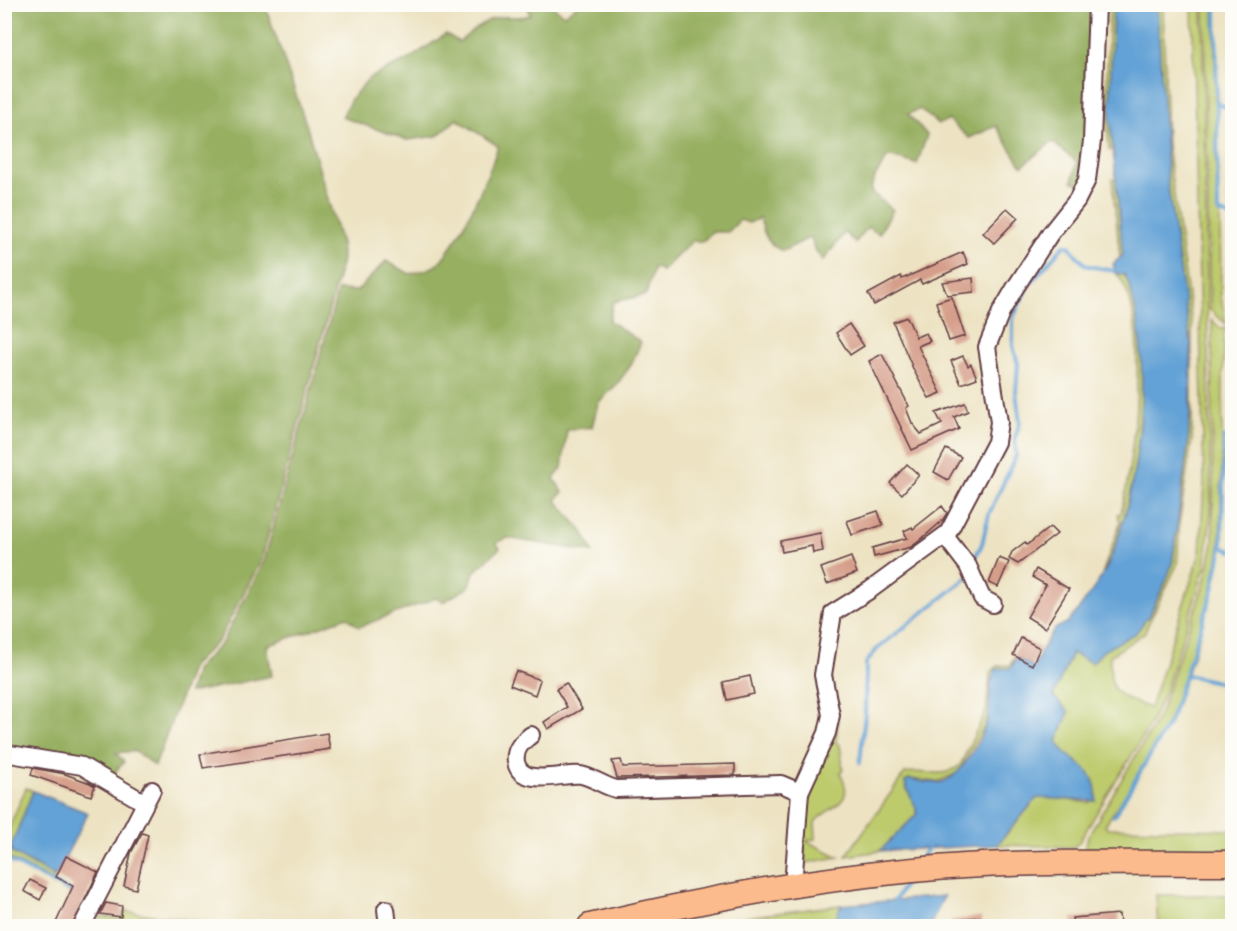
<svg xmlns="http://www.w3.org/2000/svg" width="1237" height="931" viewBox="0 0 1237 931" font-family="'IM FELL Double Pica',serif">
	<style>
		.green { fill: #bdcb6d; stroke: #84754c; stroke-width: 1.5 }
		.forest { fill: #96af60; stroke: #706746; stroke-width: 1.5 }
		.water { fill: #64a2d6; stroke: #576080; stroke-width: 1.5 }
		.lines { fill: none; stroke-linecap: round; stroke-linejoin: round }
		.stream { stroke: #64a2d6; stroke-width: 4 }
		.building { fill: #d59e8a }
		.minor-casing { stroke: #623c42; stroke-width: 20 }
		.highway-casing { stroke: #623c42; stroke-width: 27 }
		.minor { stroke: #fff; stroke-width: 16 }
		.highway { stroke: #fbbb8c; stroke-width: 24 }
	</style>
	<rect width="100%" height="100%" fill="#fdfcf7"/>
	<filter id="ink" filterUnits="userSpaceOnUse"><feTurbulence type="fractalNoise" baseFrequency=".0167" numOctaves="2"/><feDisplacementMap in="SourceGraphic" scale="12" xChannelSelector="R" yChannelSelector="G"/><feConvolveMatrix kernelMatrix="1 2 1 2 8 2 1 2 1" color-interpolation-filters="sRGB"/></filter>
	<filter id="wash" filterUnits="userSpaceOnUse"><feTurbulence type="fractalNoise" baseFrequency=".008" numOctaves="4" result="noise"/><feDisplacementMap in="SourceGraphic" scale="24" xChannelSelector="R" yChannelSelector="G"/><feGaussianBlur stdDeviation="1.35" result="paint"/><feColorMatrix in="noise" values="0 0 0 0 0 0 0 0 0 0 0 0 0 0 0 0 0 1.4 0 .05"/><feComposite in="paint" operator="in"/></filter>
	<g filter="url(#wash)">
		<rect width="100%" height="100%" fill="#ede3c3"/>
		<g class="green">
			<path d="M1113,4L1110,118L1113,150H1109C1105,102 1108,53 1109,5Z"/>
			<path d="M1157,5H1163L1167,145L1192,325V439L1180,518L1177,565L1144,633L1110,656C1110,695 1114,694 1150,708L1200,553L1204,481L1192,5H1202L1211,513L1205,567L1165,692L1147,730L1079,842L1074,847L997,845L1037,798L1046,797L1090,803L1095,785L1089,773L1061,749L1057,741L1068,712L1053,696L1072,653L1097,656L1150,614L1165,583L1172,565L1188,444L1191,396V344L1168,186Z"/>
			<polygon points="1204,5 1214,5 1217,213 1220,215 1221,296 1226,324 1210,310"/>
			<polygon points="1112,179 1116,179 1123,255 1120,258"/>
			<path d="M1119,272C1129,276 1131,289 1133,299C1150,369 1140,478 1115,545C1111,554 1108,567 1102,574L1120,523L1118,514L1121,513C1133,462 1153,314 1116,273Z"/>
			<path d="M1212,320L1221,329L1226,328L1224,334L1220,547C1212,598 1190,677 1167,723C1150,759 1127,793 1105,825L1108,828L1232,830V850L1085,848L1088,836L1150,732L1162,708L1205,580L1213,542Z"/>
			<path d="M1015,657L1011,668L990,680L989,712L984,727L958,773L937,782L909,779L905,781C906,794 917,802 917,814L880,851L846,856L905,773C925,769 942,780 960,765L986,711L990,672L997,666L1010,665Z"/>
			<path d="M834,715L838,721L836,742L840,745L843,769L840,773C858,806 828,805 815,822L816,839L806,841L839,857L806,863L802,855L805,794Z"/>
			<polygon points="26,788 33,791 12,844 11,852 55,877 53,881 5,856 5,837"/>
			<polygon points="1156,895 1232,895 1232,926 1158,926"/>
			<polygon points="841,905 833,926 699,926 745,917"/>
			<polygon points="124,911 232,926 97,926 100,916 122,919"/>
		</g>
		<g class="forest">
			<path d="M579,4L708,7L751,4L756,11L770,4L1095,5L1082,186L1072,181L1077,162L1052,142L1022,166L996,126L969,138L949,120L938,124L920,109L908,114L927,135L917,164L888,156L873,180L871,192L893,210L879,234L868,227L855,243L845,232L823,261L814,249L811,237L783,251C767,245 764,234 760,218L749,223L740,220L728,232H712L703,241H692L662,271L654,267L646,295L613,302L609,321L641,342L631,365L617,384L598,403L592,427L567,430L562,468L554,479L563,492L556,500L583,532L593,552L507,538L496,543L500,548L474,572L469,587L443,602L436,598L359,627L347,617L267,646L272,676L189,693L196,669L221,644L264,562L338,290L357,291L386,261L410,274C417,272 430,270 436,265C459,245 489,175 498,146L457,119L437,136L407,140L342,117L351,99L369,78L409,59L446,34L459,42C470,33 481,22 496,18C508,15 519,19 530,15L528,5H551L564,15Z"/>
			<polygon points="4,5 265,5 307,127 341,244 342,259 338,277 261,561 218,641 192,666 155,766 134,751 116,753 124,762 113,774 81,756 5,747"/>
		</g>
		<g class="water">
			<path d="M1113,5H1157L1168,186L1191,344V396L1188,444L1172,565L1165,583L1150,614L1136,633L1103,651L1092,663L1072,653L1053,696L1069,712L1057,741C1068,764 1100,765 1096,801L1037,798L997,845L880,851L917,814C917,805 907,793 905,782L909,779C919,780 932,785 942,782C964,775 986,733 989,711C990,696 989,684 995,669L1011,668L1017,658L1034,667C1040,655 1045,640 1054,630C1057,626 1065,625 1069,621C1079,610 1099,582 1106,569C1140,497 1157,350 1125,275L1116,273L1113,264L1123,255L1110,118Z"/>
			<polygon points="33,791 88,813 55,877 11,852 12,844"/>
			<polygon points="944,896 930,926 833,926 841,905"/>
		</g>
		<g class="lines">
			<g class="stream">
				<polyline points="1216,4 1218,212 1232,217"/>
				<polyline points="1217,104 1232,109"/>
				<polyline points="1222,547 1232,551"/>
				<path d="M972,563L982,544L989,514L1016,456L1015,438L1020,422L1016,392L1018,364L1013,346V318L1027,287L1064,245L1069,246C1091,273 1082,263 1114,271"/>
				<polyline points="1186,675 1232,685"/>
				<polyline points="860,763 865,714 866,663 878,648 967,578"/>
				<polyline points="1114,816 1170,721 1212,593 1222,547 1224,437 1232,440"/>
				<polyline points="4,858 73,893"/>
				<polyline points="919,861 930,845"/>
				<polyline points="894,902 907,880"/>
			</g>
		</g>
		<g id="blocks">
			<g class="building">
				<polygon points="1007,208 1018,218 994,243 983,233"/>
				<polygon points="963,252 968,264 922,284 920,280 874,305 868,294 901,276 902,279"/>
				<polygon points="973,278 974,292 947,295 942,282"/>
				<polygon points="952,297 965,336 949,341 936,302"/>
				<polygon points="907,317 916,337 926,333 930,341 918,346 941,393 929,398 914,371 893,322"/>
				<polygon points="849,324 864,346 850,355 836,333"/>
				<polygon points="882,354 909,406 906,408 912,423 921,434 942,424 936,413 965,403 968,411 954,417 959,429 912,450 869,361"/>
				<polygon points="963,356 968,366 971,364 977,378 961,384 951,361"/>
				<polygon points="946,449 961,457 948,480 934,472"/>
				<polygon points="907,464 919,475 902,494 890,483"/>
				<polygon points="942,506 947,513 942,521 919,541 911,547 874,557 872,548 907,538 904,531 912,527 913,529"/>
				<polygon points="878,511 883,525 852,535 847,521"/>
				<polygon points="1050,527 1057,534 1018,564 1009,559 1012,552 1025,542 1027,545"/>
				<polygon points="820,533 823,551 813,553 812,546 782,552 780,541"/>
				<polygon points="851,557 857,573 827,584 821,568"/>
				<polygon points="999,558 1009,562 998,587 989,583"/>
				<polygon points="1036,569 1069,589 1045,628 1027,617 1046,585 1032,577"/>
				<polygon points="1021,638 1040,648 1032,665 1013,655"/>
				<polygon points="516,671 540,680 535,695 510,685"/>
				<polygon points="750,676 754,694 727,700 723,682"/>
				<polygon points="566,683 582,709 548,729 544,722 567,707 556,689"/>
				<polygon points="327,733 330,749 203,768 200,754"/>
				<polygon points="621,760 623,767 735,764 735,775 617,778 612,761"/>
				<polygon points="33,768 65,774 90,783 95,786 91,796 31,775"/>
				<polygon points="142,833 148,835 136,889 124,886 131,853"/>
				<polygon points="66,856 98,872 72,927 54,927 73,886 56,877"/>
				<polygon points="30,880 46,888 40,900 24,891"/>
				<polygon points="106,903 122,906 121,917 100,914"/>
				<polygon points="1119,914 1120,924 1073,927 1072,918"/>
				<polygon points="981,917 982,927 951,927 951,920"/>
			</g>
		</g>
	</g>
	<g filter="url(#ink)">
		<use href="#blocks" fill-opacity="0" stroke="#623c42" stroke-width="1.5"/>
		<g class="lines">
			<defs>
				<g id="minor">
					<polyline points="945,536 968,566 982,598 993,604"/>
					<path d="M531,735C522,742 514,749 516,762C521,789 565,772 581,775C592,777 604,786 616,789L781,784L800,792"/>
					<polyline points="4,753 82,766 145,803"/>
					<polyline points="793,886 800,792 827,733 831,715 823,675 833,613 870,590 948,533 996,442 999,422 987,347 1001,312 1015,288 1050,234 1077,200 1087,180 1092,141 1097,4"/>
					<polyline points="386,909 388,926"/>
					<polyline points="82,926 152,790"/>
				</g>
				<path id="highway" d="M590,926C712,897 838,874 964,866C1053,861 1143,863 1232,863"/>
			</defs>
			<use href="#minor" class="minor-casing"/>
			<use href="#highway" class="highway-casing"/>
			<use href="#minor" class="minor"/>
			<use href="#highway" class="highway"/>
		</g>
	</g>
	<rect width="1237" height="931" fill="none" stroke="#fdfcf7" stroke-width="24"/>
</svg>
